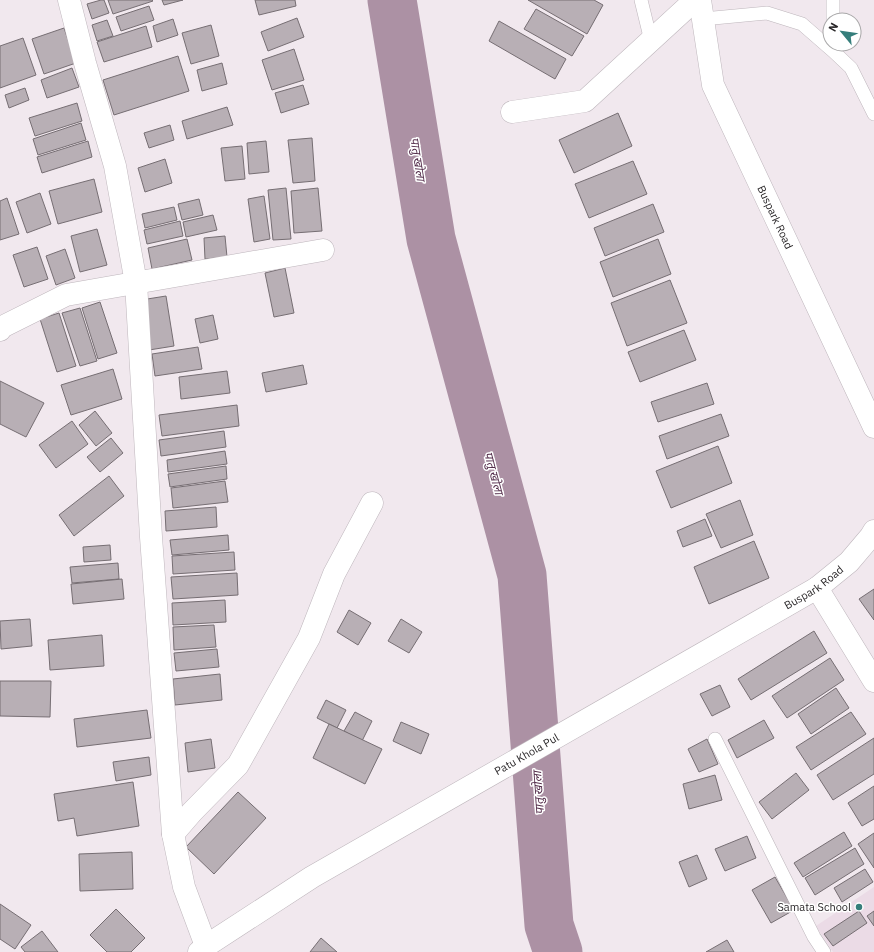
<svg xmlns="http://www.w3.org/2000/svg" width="874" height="952" viewBox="0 0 874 952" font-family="'IBM Plex Sans','Noto Sans Devanagari',sans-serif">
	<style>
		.built { fill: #ebdbe6 }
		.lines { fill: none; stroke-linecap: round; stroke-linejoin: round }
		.river { stroke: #ac91a4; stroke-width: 49 }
		.building { fill: #b8afb5; stroke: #766e73 }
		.lane-casing { stroke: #beb6bc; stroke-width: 14 }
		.street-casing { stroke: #beb6bc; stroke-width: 23 }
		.secondary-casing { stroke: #beb6bc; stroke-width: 23 }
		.lane { stroke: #fff; stroke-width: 13 }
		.street { stroke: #fff; stroke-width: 22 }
		.secondary { stroke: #fff; stroke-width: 22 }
		.poi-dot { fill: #357e7b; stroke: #fff; stroke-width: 1.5 }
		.labels { text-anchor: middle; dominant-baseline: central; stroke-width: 3; stroke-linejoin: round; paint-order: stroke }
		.street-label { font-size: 11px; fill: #282527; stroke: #fff }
		.poi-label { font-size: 11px; fill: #282527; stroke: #fff; text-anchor: end }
		.water-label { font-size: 12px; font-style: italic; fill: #522b49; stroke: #fff }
	</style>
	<rect width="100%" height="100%" fill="#f1e8ee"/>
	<polygon class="built" points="874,887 874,952 833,952 816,926"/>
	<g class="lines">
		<polyline class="river" points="392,0 431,239 522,575 549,925 558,952"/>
	</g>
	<g class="building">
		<polygon points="101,0 104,0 109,13 92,19 87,4"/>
		<polygon points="108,0 152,0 153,1 113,14"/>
		<polygon points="162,0 183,0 164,5"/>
		<polygon points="255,0 295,0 296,6 259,15"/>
		<polygon points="528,0 594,0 603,5 587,34"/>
		<polygon points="149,6 154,20 121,31 116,17"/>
		<polygon points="536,9 584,36 572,56 524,29"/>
		<polygon points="297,18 304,37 268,51 261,32"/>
		<polygon points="173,19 178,35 157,42 153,26"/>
		<polygon points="107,20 113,36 97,41 92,25"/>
		<polygon points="499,21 566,59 555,79 489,41"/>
		<polygon points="211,25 219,56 191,64 182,33"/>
		<polygon points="146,26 152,47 104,62 97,42"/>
		<polygon points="64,28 76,63 44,74 32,39"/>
		<polygon points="23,38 36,75 0,88 0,46"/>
		<polygon points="294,49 304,80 272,90 262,60"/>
		<polygon points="178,56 189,91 114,115 103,80"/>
		<polygon points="222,63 227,84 202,91 197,70"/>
		<polygon points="72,68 79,87 47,98 41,80"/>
		<polygon points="303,85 309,104 281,113 275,93"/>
		<polygon points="25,88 29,100 9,108 5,95"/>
		<polygon points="77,103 82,121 35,136 29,118"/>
		<polygon points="227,107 233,125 187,139 182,121"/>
		<polygon points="618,113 632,146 574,173 559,140"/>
		<polygon points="81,123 86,140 38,155 33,139"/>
		<polygon points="170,125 174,140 149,148 144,133"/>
		<polygon points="312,138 315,181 293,183 288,140"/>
		<polygon points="88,141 92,157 42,173 37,157"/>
		<polygon points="266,141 269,172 249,174 247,143"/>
		<polygon points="242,146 245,179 225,181 221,148"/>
		<polygon points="165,159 172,183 145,192 138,168"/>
		<polygon points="633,161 647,194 589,218 575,184"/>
		<polygon points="94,179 102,212 58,224 49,191"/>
		<polygon points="286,188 291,239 273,240 268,190"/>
		<polygon points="318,188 322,231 294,233 291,191"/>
		<polygon points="40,193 51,224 27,233 16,202"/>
		<polygon points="264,196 270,239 254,242 248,199"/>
		<polygon points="7,198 19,234 0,240 0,201"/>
		<polygon points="199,199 203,215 182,220 178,204"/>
		<polygon points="653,204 664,232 605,256 594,228"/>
		<polygon points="174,207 177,220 145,228 142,214"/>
		<polygon points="213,215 217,230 186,237 183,222"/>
		<polygon points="180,221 183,236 147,244 144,230"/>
		<polygon points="97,229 107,265 80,272 71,236"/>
		<polygon points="225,236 227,257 205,259 204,238"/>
		<polygon points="187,239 192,260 152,269 148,248"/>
		<polygon points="658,239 671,274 613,297 600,262"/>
		<polygon points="37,247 48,279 24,287 13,255"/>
		<polygon points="65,249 75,278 56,285 46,256"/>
		<polygon points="285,268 294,313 274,317 265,273"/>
		<polygon points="670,280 687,323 627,346 611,303"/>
		<polygon points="166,296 174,346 149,350 141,300"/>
		<polygon points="100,302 117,353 98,359 82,308"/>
		<polygon points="80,308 97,361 80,366 62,313"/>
		<polygon points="59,313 76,366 57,372 40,319"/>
		<polygon points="213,315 218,339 200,343 195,319"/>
		<polygon points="684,330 696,360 640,382 628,352"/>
		<polygon points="198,347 202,369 155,376 152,354"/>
		<polygon points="303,365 307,384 266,392 262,373"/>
		<polygon points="113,369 122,399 71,415 61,385"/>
		<polygon points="227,371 230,393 181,399 179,377"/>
		<polygon points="0,381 44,403 26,437 0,424"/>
		<polygon points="707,383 714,404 658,422 651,402"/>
		<polygon points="237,405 239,426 162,436 159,415"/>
		<polygon points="95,411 112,433 96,446 79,425"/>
		<polygon points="721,414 729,436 667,459 659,436"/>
		<polygon points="72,421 88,444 56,468 39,445"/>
		<polygon points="224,431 226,447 161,456 159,440"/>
		<polygon points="111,438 123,453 100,472 87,457"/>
		<polygon points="718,446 732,483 671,508 656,471"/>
		<polygon points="225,451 227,464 168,472 167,460"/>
		<polygon points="226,466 227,479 170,487 168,474"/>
		<polygon points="109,476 124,496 74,536 59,515"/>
		<polygon points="225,481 228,502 173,508 171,488"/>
		<polygon points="740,500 753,535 721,548 706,514"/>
		<polygon points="216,507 217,527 166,531 165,511"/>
		<polygon points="705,519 712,536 683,547 677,531"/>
		<polygon points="228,535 229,550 172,555 170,540"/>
		<polygon points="754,541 769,578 709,604 694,567"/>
		<polygon points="110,545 111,560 84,562 83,547"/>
		<polygon points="234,552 235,570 173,574 172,556"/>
		<polygon points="118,563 119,579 72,583 70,567"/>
		<polygon points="237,573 238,595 173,599 171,577"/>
		<polygon points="122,579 124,599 73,604 71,584"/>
		<polygon points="874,589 874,620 859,599"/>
		<polygon points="225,600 226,622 173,625 172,603"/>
		<polygon points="349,610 371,623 358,645 337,632"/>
		<polygon points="30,619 32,646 1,649 0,621"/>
		<polygon points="401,619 422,632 409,653 388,641"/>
		<polygon points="214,625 216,647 174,650 173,627"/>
		<polygon points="814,631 827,653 751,700 738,679"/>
		<polygon points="102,635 104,666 50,670 48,640"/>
		<polygon points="217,649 219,667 176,671 174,653"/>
		<polygon points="830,658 844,680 787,718 772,696"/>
		<polygon points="220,674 222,700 175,705 173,679"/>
		<polygon points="0,681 51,681 50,717 0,716"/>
		<polygon points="720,685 730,707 712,716 700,694"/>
		<polygon points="836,688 849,708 811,734 798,714"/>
		<polygon points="326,700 346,710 337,728 317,718"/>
		<polygon points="147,710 151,738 77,747 74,719"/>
		<polygon points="355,712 372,721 362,741 344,731"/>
		<polygon points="851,712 866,734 811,770 796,747"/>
		<polygon points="764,720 774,738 737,758 728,740"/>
		<polygon points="401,722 429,734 421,754 393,741"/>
		<polygon points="329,724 382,749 365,784 313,758"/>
		<polygon points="874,738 874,774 833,800 817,775"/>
		<polygon points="211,739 215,768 188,772 185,743"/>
		<polygon points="707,739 718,764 699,772 688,749"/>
		<polygon points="149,757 151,775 116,781 113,762"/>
		<polygon points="796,773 809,790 772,819 759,802"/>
		<polygon points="715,775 722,800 689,809 683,784"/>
		<polygon points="133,782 139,826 77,836 74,818 58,821 54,794"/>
		<polygon points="874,786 874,819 862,826 848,803"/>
		<polygon points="238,792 266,818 214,874 186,847"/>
		<polygon points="844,832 852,846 803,877 794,863"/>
		<polygon points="874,833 874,868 858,844"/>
		<polygon points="747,836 756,858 725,871 715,849"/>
		<polygon points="855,848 864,864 815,895 805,878"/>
		<polygon points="132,852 133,889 80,891 79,854"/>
		<polygon points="697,855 707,879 689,887 679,862"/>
		<polygon points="865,869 873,882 842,902 834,888"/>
		<polygon points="775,877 794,910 771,923 752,890"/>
		<polygon points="0,904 31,925 15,949 0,939"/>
		<polygon points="116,909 145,938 131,952 107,952 90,935"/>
		<polygon points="859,911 867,923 833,946 824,934"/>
		<polygon points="874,911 874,926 867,916"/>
		<polygon points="42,931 58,952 25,952 21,947"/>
		<polygon points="321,938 337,952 310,952"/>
		<polygon points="727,940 734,952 706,952"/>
	</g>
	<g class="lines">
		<defs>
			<g id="lane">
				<polyline points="641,0 651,41"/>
				<polyline points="703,19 767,13 802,24 833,51 851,68 874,114"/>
				<polyline points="833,20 833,0"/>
				<polyline points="715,739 814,937 824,952"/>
			</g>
			<g id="street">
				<polyline points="69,0 85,63 115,166 136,283 151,537 173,834 184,887 206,946"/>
				<polyline points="512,112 585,101 695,0"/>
				<polyline points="0,330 2,327 66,295 323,250"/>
				<polyline points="817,588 874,681"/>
				<polyline points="173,834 192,812 238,765 309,638 334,574 372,503"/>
			</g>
			<g id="secondary">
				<path id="s1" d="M700,0L713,85L874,427"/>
				<path id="s2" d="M199,952L206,946L312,877L817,588L849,562L871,536L874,531"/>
			</g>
		</defs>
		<use href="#lane" class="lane-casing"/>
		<use href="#street" class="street-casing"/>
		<use href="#secondary" class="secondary-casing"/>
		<use href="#lane" class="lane"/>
		<use href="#street" class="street"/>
		<use href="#secondary" class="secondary"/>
	</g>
	<circle class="poi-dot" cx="859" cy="907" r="4"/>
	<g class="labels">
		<g class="street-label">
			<text stroke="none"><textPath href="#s1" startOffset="232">Buspark Road</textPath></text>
			<text stroke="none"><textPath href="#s2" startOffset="715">Buspark Road</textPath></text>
			<text stroke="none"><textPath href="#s2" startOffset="383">Patu Khola Pul</textPath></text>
		</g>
		<g class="poi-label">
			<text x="851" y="907">Samata School</text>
		</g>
		<g class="water-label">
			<text transform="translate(418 159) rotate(81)">पातु खोला</text>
			<text transform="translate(494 473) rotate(75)">पातु खोला</text>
			<text transform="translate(538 793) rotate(-94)">पातु खोला</text>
		</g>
	</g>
	<g transform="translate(842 32) rotate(299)"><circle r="19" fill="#ffffff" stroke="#a9a8a9"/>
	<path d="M0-3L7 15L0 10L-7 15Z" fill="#357e7b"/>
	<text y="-6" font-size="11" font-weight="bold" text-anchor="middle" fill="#282527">N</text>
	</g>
</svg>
